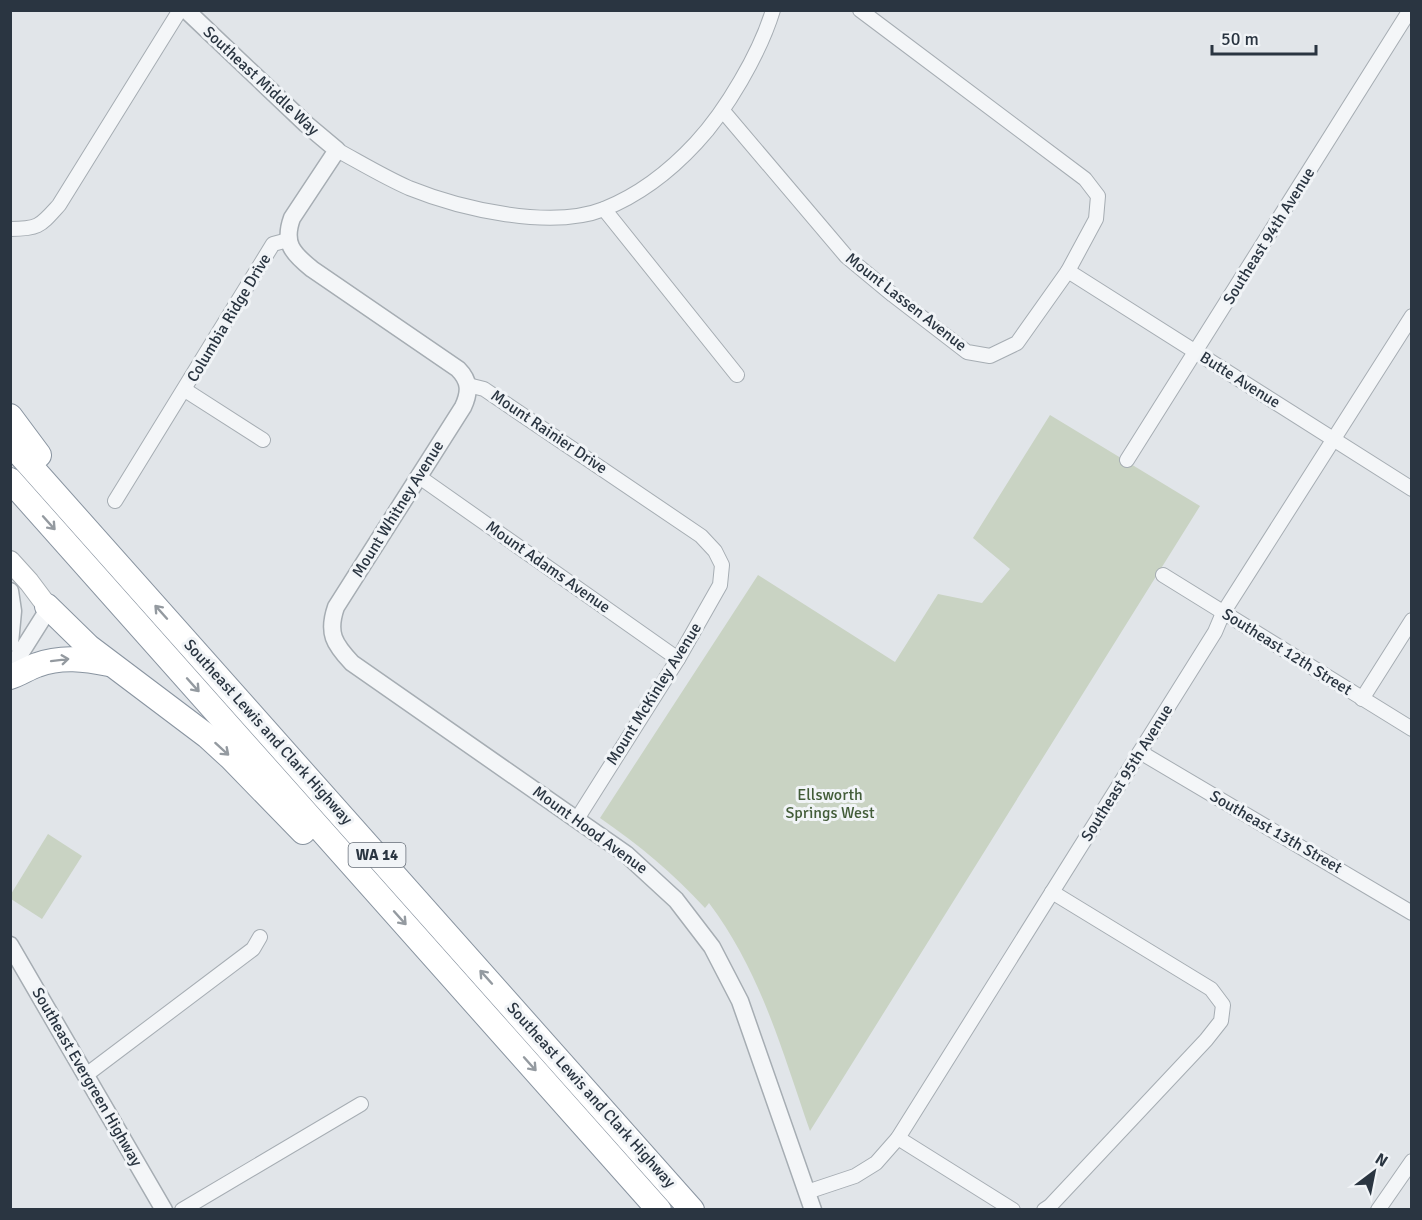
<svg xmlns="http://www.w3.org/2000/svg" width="1422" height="1220" viewBox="0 0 1422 1220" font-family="Signika,sans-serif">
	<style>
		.green { fill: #c9d3c3 }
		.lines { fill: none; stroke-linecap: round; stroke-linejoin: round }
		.minor-casing { stroke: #a6adb3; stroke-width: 16 }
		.tertiary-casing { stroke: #a6adb3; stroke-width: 19 }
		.secondary-casing { stroke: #a6adb3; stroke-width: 22 }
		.motorway-casing { stroke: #8994a0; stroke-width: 26 }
		.minor { stroke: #f4f6f8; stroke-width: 14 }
		.tertiary { stroke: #f4f6f8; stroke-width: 16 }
		.secondary { stroke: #fff; stroke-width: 20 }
		.motorway { stroke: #fff; stroke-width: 24 }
		.oneway { stroke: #949aa0 }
		.labels { text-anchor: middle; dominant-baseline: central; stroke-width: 6; stroke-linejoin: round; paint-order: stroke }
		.shield { fill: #f1f4f7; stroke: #666e78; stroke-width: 1.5 }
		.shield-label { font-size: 15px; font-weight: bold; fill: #2a3541 }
		.street-label { font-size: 16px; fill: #2a3541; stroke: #f1f4f7 }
		.park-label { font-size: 16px; fill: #425c38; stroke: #f1f4f7 }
	</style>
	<rect width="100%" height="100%" fill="#e1e5e9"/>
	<g class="green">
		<path d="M1050,415L1200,506L810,1131C782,1051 761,972 709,903L705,908C673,873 639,845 600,818L758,575L895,662L938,594L982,603L1010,569L973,538Z"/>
		<polygon points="48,834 82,856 42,919 11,899 11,894"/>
	</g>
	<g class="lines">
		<defs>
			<g id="minor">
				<polyline points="723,111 846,256 893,295 967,352 990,356 1017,343 1068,271 1096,219 1098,196 1085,179 860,10"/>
				<path d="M337,150C361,163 384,177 409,188C461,209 551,230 604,209C639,195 671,170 696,143C726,111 760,53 773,10"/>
				<polyline points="604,209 737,375"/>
				<path d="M10,229C39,229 40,226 59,205L180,10"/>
				<polyline points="1068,271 1412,489"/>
				<polyline points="468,385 484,389 701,536 715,551 722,565 720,585 678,659 577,819"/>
				<polyline points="185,390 263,440"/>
				<polyline points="1127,460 1410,10"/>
				<polyline points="418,476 678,659"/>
				<polyline points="115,501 273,244 288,240"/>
				<polyline points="1163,575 1412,729"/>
				<polyline points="1362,699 1412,620"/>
				<polyline points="1140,752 1412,913"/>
				<polyline points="86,1075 253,949 260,937"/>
				<polyline points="898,1138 1013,1210"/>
				<polyline points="807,1192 855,1176 876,1163 898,1138 1215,632 1223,613 1412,316"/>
				<polyline points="182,1210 361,1104"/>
				<polyline points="1044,1210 1050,1206 1206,1040 1221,1021 1223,1005 1211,989 1052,892"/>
				<polyline points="1378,1210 1412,1161"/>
			</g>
			<g id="tertiary">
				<path d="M186,10L306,124L337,150L292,218C283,243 292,253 312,269L458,369C470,381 470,392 463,407L336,607C327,633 334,644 352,663L626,854L676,900L712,947L740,1001L813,1210"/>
				<polyline points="10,591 13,611 10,643"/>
				<polyline points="10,670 44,616 47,606"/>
				<polyline points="10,945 164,1210"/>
			</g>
			<polyline id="secondary" points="10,561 29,582 47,606"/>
			<g id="motorway">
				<polyline points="10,416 39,455"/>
				<polyline points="10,443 692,1210"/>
				<polyline points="10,480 659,1210"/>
				<polyline points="47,606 89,647 207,736 231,758 303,832"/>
				<path d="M10,677C20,674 28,668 37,665C61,656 85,659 109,664"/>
			</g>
		</defs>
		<use href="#minor" class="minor-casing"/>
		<use href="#tertiary" class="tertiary-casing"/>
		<use href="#secondary" class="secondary-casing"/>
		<use href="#motorway" class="motorway-casing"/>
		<use href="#minor" class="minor"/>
		<use href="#tertiary" class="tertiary"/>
		<use href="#secondary" class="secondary"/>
		<use href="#motorway" class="motorway"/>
	</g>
	<defs><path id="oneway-shaft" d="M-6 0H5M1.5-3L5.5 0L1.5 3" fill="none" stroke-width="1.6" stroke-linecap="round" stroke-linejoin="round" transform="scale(1.5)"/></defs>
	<g class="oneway">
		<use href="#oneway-shaft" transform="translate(49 523) rotate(48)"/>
		<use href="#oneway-shaft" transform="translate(161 612) rotate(-132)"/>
		<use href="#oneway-shaft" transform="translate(60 660) rotate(-7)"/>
		<use href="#oneway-shaft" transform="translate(193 685) rotate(48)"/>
		<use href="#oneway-shaft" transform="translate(222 749) rotate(42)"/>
		<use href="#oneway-shaft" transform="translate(400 918) rotate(48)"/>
		<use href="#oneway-shaft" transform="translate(486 977) rotate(-132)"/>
		<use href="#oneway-shaft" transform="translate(530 1064) rotate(48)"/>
	</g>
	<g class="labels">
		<rect class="shield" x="348.5" y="843" width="57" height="24" rx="4.5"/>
		<g class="shield-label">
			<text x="377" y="855">WA 14</text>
		</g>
		<g class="street-label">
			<text transform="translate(261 81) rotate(43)">Southeast Middle Way</text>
			<text transform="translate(1269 236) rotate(-58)">Southeast 94th Avenue</text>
			<text transform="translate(906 302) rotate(38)">Mount Lassen Avenue</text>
			<text transform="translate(229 318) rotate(-59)">Columbia Ridge Drive</text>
			<text transform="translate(1240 380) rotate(32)">Butte Avenue</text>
			<text transform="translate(549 432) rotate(34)">Mount Rainier Drive</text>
			<text transform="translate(398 509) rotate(-58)">Mount Whitney Avenue</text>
			<text transform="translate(548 567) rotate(35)">Mount Adams Avenue</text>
			<text transform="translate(1287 652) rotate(32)">Southeast 12th Street</text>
			<text transform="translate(654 694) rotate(-58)">Mount McKinley Avenue</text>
			<text transform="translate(268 732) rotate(48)">Southeast Lewis and Clark Highway</text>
			<text transform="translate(1127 773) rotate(-58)">Southeast 95th Avenue</text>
			<text transform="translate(590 830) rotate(36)">Mount Hood Avenue</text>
			<text transform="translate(1276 832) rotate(30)">Southeast 13th Street</text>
			<text transform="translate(87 1077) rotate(60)">Southeast Evergreen Highway</text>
			<text transform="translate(591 1095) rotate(48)">Southeast Lewis and Clark Highway</text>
		</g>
		<g class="park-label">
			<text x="830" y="795">Ellsworth<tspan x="830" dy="18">Springs West</tspan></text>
		</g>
	</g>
	<rect width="1422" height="1220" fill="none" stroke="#2a3541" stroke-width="24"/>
	<g transform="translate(1374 1172) rotate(32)" stroke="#f1f4f7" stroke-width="4.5" paint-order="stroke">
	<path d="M0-4.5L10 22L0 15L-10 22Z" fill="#2a3541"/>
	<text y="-9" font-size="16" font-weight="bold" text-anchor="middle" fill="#2a3541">N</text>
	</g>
	<path d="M1212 45v9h104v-9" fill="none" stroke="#2a3541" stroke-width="3"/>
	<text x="1221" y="45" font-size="18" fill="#2a3541" stroke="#f1f4f7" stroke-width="4.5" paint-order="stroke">50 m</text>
</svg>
